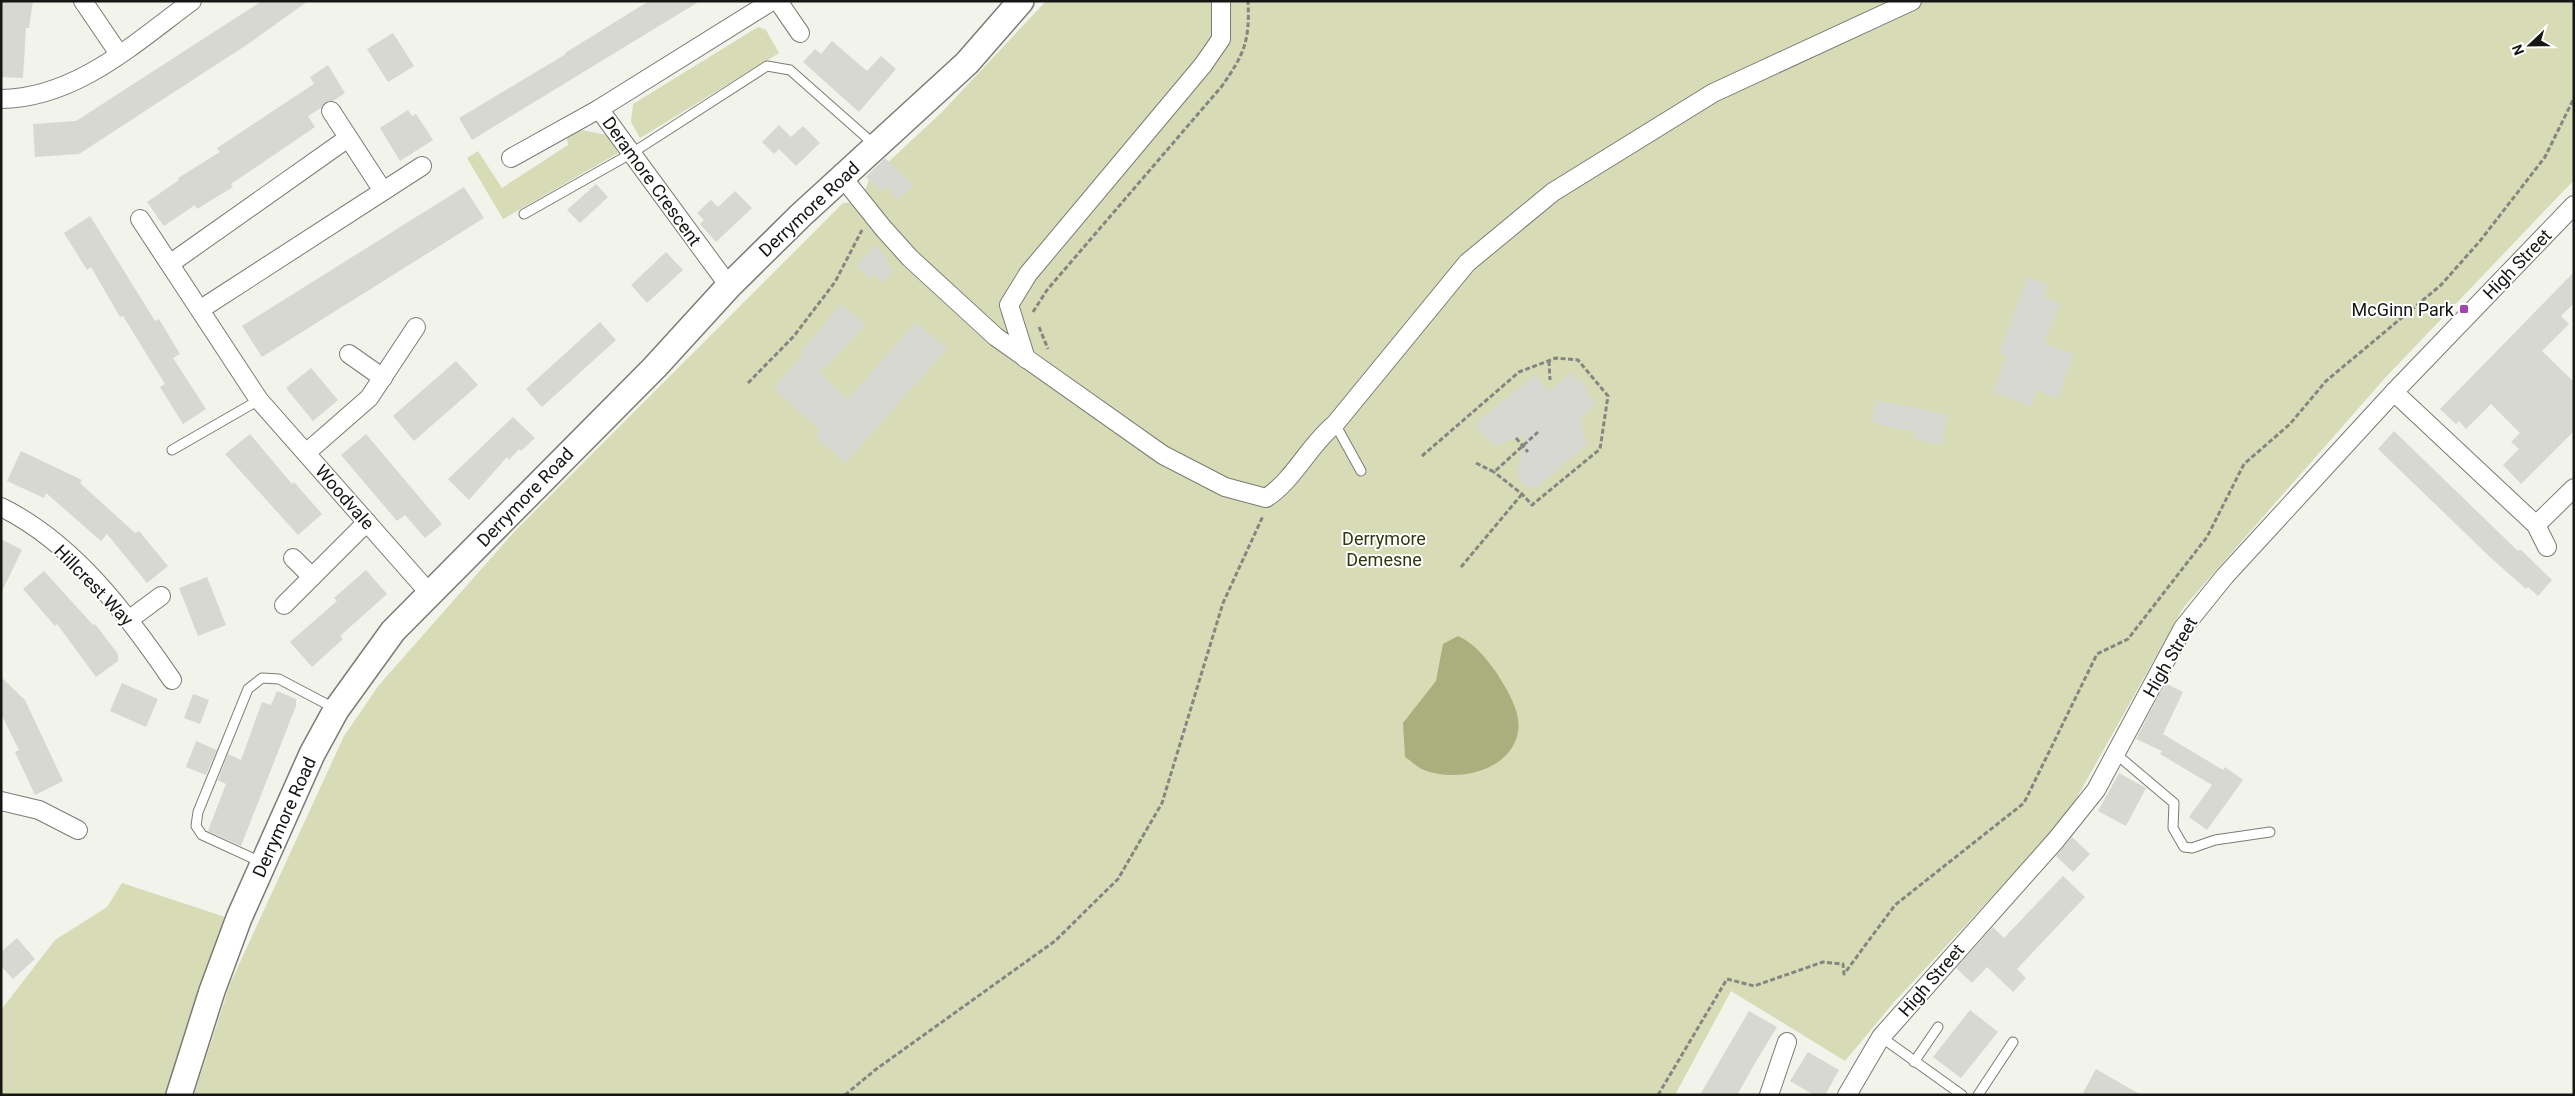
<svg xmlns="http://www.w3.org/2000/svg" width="2575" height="1096" viewBox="0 0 2575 1096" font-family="Roboto,sans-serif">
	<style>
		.green { fill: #d7dcb6 }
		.water { fill: #aaaf7d }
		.building { fill: #d7d8d1 }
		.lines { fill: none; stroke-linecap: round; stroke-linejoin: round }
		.lane-casing { stroke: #7b7c75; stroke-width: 11 }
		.street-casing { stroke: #7b7c75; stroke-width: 20 }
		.secondary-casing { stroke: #7b7c75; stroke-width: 28 }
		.path { stroke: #858681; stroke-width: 3; stroke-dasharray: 5 2.5; stroke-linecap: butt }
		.lane { stroke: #fff; stroke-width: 9 }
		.street { stroke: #fff; stroke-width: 18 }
		.secondary { stroke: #fff; stroke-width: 25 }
		.poi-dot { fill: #a345af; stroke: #fff; stroke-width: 2 }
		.labels { text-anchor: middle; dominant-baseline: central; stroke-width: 4; stroke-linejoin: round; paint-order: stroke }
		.street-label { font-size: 18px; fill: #161614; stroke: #fff }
		.poi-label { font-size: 18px; fill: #161614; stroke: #fff; text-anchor: end }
		.park-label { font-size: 18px; fill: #33360e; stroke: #fff }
	</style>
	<rect width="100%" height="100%" fill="#f2f3eb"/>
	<g class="green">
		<polygon points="1046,1 2574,1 2574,180 2385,378 2183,608 2066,817 1895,1001 1845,1061 1731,991 1675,1095 194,1095 230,984 344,736 379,685 514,532 843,203 853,202 866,188 869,180 942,112"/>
		<polygon points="758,27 766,30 779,53 640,138 631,122 633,104"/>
		<polygon points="582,130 607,135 618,153 503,219 467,158 478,151 502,188 568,145 567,137"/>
		<polygon points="122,883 225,917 171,1095 1,1095 1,1010 55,940 107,907"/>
	</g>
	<path class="water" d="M1458,636C1474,643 1485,657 1496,672C1506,688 1522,712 1518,732C1511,771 1457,783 1424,770C1417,767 1411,761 1405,757L1403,723L1436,681L1443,644Z"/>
	<g class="building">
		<polygon points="1,1 33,1 29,28 26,28 23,78 1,77"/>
		<polygon points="262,1 308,1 251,42 79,154 35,157 33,124 76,121"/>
		<polygon points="649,1 700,1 472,140 459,118 566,54 565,53"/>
		<polygon points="393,33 414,66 388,82 367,49"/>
		<polygon points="832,41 867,71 881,56 896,69 859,112 803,62 815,49 821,54"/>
		<polygon points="328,65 345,93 333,101 326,102 321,108 308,116 315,127 231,184 233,187 197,209 195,205 164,226 147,202 179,180 178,178 220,152 217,148 314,84 310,77"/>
		<polygon points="408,110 412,116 416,114 433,140 400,161 380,128"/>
		<polygon points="779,125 791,137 803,126 820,143 796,166 779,149 774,154 762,142"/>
		<polygon points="885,158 913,185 898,200 885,187 881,192 866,177"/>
		<polygon points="596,184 608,197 580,223 567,210"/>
		<polygon points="464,187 484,218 262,357 242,326"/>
		<polygon points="735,191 752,208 716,242 700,224 704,220 697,213 711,200 718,207"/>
		<polygon points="90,216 155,321 159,319 180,354 173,358 206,409 183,424 160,387 165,384 123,316 120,317 91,267 87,270 64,233"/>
		<polygon points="875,245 888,258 885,262 894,270 882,283 874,274 870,278 856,266"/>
		<polygon points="666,252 683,270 647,303 631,285"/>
		<polygon points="2574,272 2574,303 2561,316 2569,324 2542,351 2574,382 2574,431 2521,484 2503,465 2519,449 2511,442 2520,433 2491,404 2466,429 2459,421 2456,424 2440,409"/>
		<polygon points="2028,277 2048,285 2044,297 2060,304 2044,343 2074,354 2058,398 2037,391 2031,406 1993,392 2007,355 1999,353"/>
		<polygon points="841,305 866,325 820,373 848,399 916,322 947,349 845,463 815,436 820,430 773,388 803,355 800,352"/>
		<polygon points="600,322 616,340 542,407 526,389"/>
		<polygon points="456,361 478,385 414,441 393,416"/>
		<polygon points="311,368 338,400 313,421 286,388"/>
		<polygon points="1570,373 1576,379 1585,382 1588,395 1596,405 1581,416 1583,436 1589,443 1536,488 1530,488 1520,481 1517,470 1525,435 1496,446 1480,433 1476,423 1535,375 1549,392"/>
		<polygon points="1876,400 1948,415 1942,445 1913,439 1915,432 1872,423"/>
		<polygon points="513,417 535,438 521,451 519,449 509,460 507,457 469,500 448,479"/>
		<polygon points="2394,431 2518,551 2520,549 2552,580 2538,596 2528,587 2526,589 2491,558 2378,449"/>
		<polygon points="250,434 292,484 294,482 322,514 298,535 225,454"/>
		<polygon points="366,434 442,524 425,538 405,515 397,521 341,455"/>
		<polygon points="21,451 82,480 80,483 135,533 139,531 168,566 147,583 107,534 101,541 46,493 44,498 7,481"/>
		<polygon points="1,539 22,550 1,593"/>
		<polygon points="366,570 387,594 340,636 343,639 312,667 290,642 337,601 334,598"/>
		<polygon points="44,571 93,625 95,624 118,654 118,661 96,677 57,624 55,626 23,589"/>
		<polygon points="207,577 226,625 198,636 179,588"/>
		<polygon points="1,677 25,700 63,781 35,795 15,752 19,750 1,714"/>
		<polygon points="122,683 158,699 146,727 110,711"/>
		<polygon points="2165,683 2183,692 2163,734 2223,770 2225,767 2243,780 2207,830 2189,817 2212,785 2160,754 2162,751 2136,739"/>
		<polygon points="277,691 296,699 296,706 241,846 208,831 226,784 218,780 228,754 241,760 262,702 271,705"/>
		<polygon points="193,694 209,700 200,724 184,718"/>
		<polygon points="196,741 217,750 206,775 186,767"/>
		<polygon points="2119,773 2146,788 2126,826 2098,811"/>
		<polygon points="2072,837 2090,854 2073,872 2056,856"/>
		<polygon points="2063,876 2085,897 2017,969 2026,978 2013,992 1987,967 1972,983 1956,968 1993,927 2004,938"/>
		<polygon points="17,938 35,959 13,979 1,966 1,952"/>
		<polygon points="1970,1010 1998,1032 1961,1078 1933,1057"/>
		<polygon points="1749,1011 1777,1027 1758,1058 1737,1095 1700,1095"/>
		<polygon points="1808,1052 1839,1070 1825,1095 1814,1095 1790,1081"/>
		<polygon points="2096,1069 2141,1095 2082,1095"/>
	</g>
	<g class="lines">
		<defs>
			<g id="lane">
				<polyline points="524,214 632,153 767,66 790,70 876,146"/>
				<polyline points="1335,424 1361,471"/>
				<polyline points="172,450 259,400"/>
				<polyline points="2116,754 2174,803 2173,828 2184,847 2192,848 2215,840 2270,832"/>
				<polyline points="261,862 202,835 196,826 198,812 248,689 262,678 279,679 336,709"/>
				<polyline points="1881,1037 1962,1095"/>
				<polyline points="1914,1062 1938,1027"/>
				<polyline points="1978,1095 2013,1042"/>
			</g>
			<g id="street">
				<polyline points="83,1 119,54"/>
				<polyline points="778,1 800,33"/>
				<path d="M1,99C76,98 135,43 192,1"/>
				<polyline points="599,109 772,1"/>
				<polyline points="331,111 383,191"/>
				<polyline points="511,158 599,109 729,286"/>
				<path d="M843,178L883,228L910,258L996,337L1163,455L1225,487L1266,498C1294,480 1309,445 1335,424L1467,263L1553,192L1713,93L1912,1"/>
				<polyline points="140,219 259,400 431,595"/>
				<polyline points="171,263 348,138"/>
				<polyline points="201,309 422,166"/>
				<polyline points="349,354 383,378"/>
				<polyline points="1026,359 1009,305 1028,274 1203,65 1221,39 1221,1"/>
				<polyline points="2394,392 2536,525 2574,488"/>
				<polyline points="306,453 369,398 416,327"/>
				<path d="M1,507C74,543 127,614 172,680"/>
				<polyline points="2536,525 2547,547"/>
				<polyline points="293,558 312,577"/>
				<polyline points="284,605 367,522"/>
				<polyline points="130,619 161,596"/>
				<polyline points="1,801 39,810 78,830"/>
				<polyline points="1769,1095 1787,1042"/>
				<polyline points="1847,1095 1881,1037 2056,840 2096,790 2183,628 2225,576 2394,392 2574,205"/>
			</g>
			<polyline id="secondary" points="179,1095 212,991 239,918 312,754 336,710 393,631 655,367 729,286 801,215 967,63 1021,1"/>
		</defs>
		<use href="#lane" class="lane-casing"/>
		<use href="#street" class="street-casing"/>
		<use href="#secondary" class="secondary-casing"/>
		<g class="path">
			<path d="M1033,312L1047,290L1222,86C1244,54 1250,42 1248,1"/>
			<polyline points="1039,327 1048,349"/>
			<polyline points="1549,361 1550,380"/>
			<polyline points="748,383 794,336 835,282 862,230"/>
			<polyline points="1516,438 1528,452"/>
			<polyline points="1422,456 1519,372 1556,358 1578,360 1608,396 1600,449 1532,505 1522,494 1494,472"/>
			<polyline points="1476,463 1494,472 1538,432"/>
			<polyline points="1461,567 1522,494"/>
			<polyline points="845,1095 875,1070 1055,941 1118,879 1162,803 1223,603 1263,516"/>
			<polyline points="1658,1095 1727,979 1754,986 1823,962 1843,964 1844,974 1895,905 2024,803 2097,654 2128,639 2207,537 2244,464 2290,424 2326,381 2441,285 2480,241 2545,157 2574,98"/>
		</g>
		<use href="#lane" class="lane"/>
		<use href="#street" class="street"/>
		<use href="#secondary" class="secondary"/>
	</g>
	<rect class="poi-dot" x="2459" y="304" width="10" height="10" rx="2.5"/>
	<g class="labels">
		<g class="street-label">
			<text transform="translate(652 181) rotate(54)">Deramore Crescent</text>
			<text transform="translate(809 209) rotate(-43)">Derrymore Road</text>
			<text transform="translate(2517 264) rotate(-46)">High Street</text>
			<text transform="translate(345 497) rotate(49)">Woodvale</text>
			<text transform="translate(525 497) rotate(-46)">Derrymore Road</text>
			<text transform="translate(94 585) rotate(46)">Hillcrest Way</text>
			<text transform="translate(2170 657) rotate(-60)">High Street</text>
			<text transform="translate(284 817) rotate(-66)">Derrymore Road</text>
			<text transform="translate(1931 980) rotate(-49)">High Street</text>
		</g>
		<g class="poi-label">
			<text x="2454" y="309">McGinn Park</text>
		</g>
		<g class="park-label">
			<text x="1384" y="538">Derrymore<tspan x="1384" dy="21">Demesne</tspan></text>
		</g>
	</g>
	<rect width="2575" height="1096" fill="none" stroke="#161614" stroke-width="5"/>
	<g transform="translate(2530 45) rotate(248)" stroke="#ffffff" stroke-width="4" paint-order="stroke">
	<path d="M0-4L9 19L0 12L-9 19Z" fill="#161614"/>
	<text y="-8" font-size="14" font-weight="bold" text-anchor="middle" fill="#161614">N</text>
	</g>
</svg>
